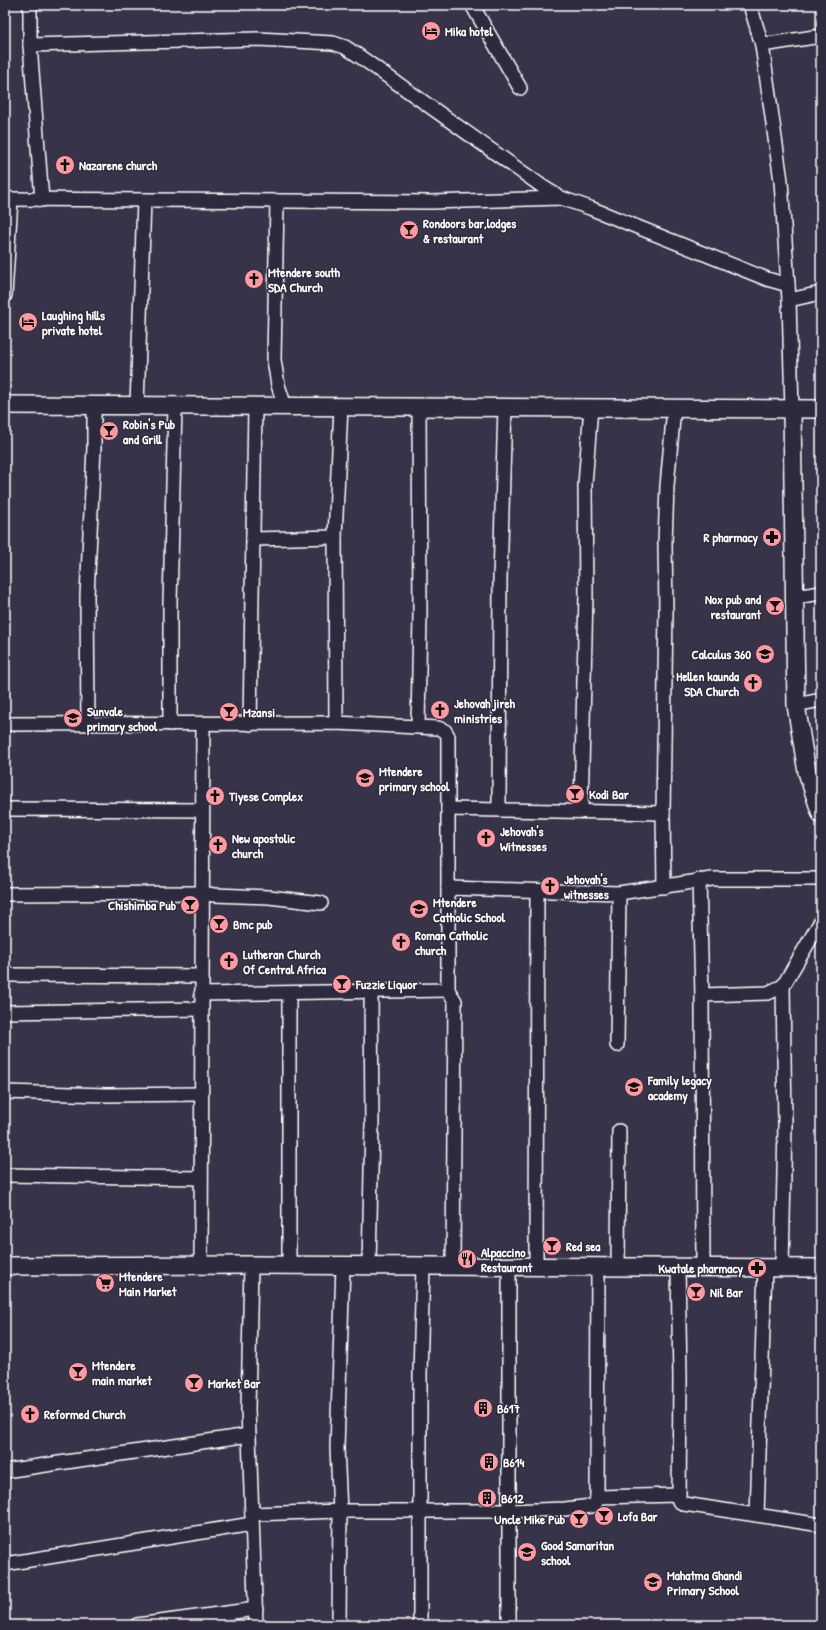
<svg xmlns="http://www.w3.org/2000/svg" width="826" height="1630" viewBox="0 0 826 1630" font-family="'Patrick Hand',sans-serif">
	<style>
		.lines { fill: none; stroke-linecap: round; stroke-linejoin: round }
		.minor-casing { stroke: #fff; stroke-width: 16 }
		.major-casing { stroke: #fff; stroke-width: 20 }
		.minor { stroke: #2f2a3d; stroke-width: 13 }
		.major { stroke: #2f2a3d; stroke-width: 17 }
		.labels { text-anchor: middle; dominant-baseline: central; stroke-width: 3; stroke-linejoin: round; paint-order: stroke }
		.poi-label { font-size: 13px; font-weight: bold; fill: #fff; stroke: #2f2a3d; text-anchor: start }
	</style>
	<rect width="100%" height="100%" fill="#373348"/>
	<filter id="ink" filterUnits="userSpaceOnUse"><feTurbulence type="fractalNoise" baseFrequency=".025" numOctaves="2"/><feDisplacementMap in="SourceGraphic" scale="8" xChannelSelector="R" yChannelSelector="G"/><feConvolveMatrix kernelMatrix="1 2 1 2 8 2 1 2 1" color-interpolation-filters="sRGB"/></filter>
	<g filter="url(#ink)">
		<g class="lines">
			<defs>
				<g id="minor">
					<polyline points="30,5 30,45 42,200"/>
					<polyline points="472,5 520,88"/>
					<polyline points="750,5 762,45 781,181 789,300 792,410"/>
					<polyline points="30,45 258,39 333,43 345,47 359,56 543,187 561,198"/>
					<polyline points="762,45 821,36"/>
					<polyline points="5,199 431,202 561,198 590,208 767,279 788,285"/>
					<polyline points="277,201 274,360 278,385 285,407"/>
					<polyline points="5,295 11,199"/>
					<polyline points="789,300 821,293"/>
					<polyline points="137,406 144,200"/>
					<polyline points="253,539 335,537"/>
					<polyline points="795,597 821,593"/>
					<polyline points="796,705 821,700"/>
					<polyline points="336,723 335,537 341,406"/>
					<polyline points="5,724 336,723 438,728 445,731 448,736 448,990 201,994"/>
					<polyline points="88,724 87,596 94,448 94,405"/>
					<polyline points="170,724 170,603 175,406"/>
					<polyline points="250,724 255,406"/>
					<polyline points="418,726 420,615 419,407"/>
					<polyline points="5,809 202,810"/>
					<polyline points="448,809 663,813"/>
					<polyline points="499,809 500,579 505,407"/>
					<polyline points="581,811 586,594 585,485 591,407"/>
					<polyline points="699,880 702,995 703,1268"/>
					<polyline points="664,887 663,813 666,611 665,543 667,486 674,408"/>
					<polyline points="448,888 619,893 712,879 821,879"/>
					<polyline points="5,894 201,893 214,895 269,897 321,903"/>
					<polyline points="5,975 201,976"/>
					<polyline points="448,990 455,1001 453,1267"/>
					<polyline points="289,993 289,1265"/>
					<polyline points="702,995 768,993 783,986 821,921"/>
					<polyline points="5,1012 202,1009"/>
					<polyline points="617,1045 619,893"/>
					<polyline points="5,1092 106,1095 201,1094"/>
					<polyline points="5,1175 200,1178"/>
					<polyline points="201,1265 203,724"/>
					<polyline points="251,1265 248,1409 256,1625"/>
					<polyline points="369,1266 372,1125 371,991"/>
					<polyline points="536,1266 537,891"/>
					<polyline points="618,1267 619,1131"/>
					<polyline points="782,1267 785,1125 783,986"/>
					<polyline points="678,1268 680,1377 679,1501 684,1504 821,1525"/>
					<polyline points="5,1471 249,1435"/>
					<polyline points="597,1497 678,1495"/>
					<polyline points="252,1514 340,1511 509,1511 565,1509 592,1506 596,1503 597,1497 598,1267"/>
					<polyline points="757,1515 765,1267"/>
					<polyline points="5,1564 252,1524"/>
					<polyline points="137,1625 256,1609"/>
					<polyline points="339,1625 340,1511 337,1448 343,1266"/>
					<polyline points="420,1625 420,1373 423,1266"/>
					<polyline points="509,1625 509,1267"/>
				</g>
				<g id="major">
					<polyline points="5,405 821,409"/>
					<polyline points="792,410 796,705 807,772 821,814"/>
					<polyline points="5,1266 251,1265 821,1268"/>
				</g>
			</defs>
			<use href="#minor" class="minor-casing"/>
			<use href="#major" class="major-casing"/>
			<use href="#minor" class="minor"/>
			<use href="#major" class="major"/>
		</g>
	</g>
	<defs>
		<symbol id="hotel-disc" viewBox="-11 -11 22 22"><circle r="9.5" fill="#ff9aa2" stroke="#2f2a3d"/><path d="M-6-4.5h1.5V1H6V5H4.5V3h-9V5H-6ZM-4 0a1.8 1.8 0 1 1 3.6 0ZM.5 0V-2.5h3Q6-2.5 6 0Z" fill="#111"/></symbol>
		<symbol id="church-disc" viewBox="-11 -11 22 22"><circle r="9.5" fill="#ff9aa2" stroke="#2f2a3d"/><path d="M-1.2-6h2.4v3.5h3.3v2.4h-3.3V6h-2.4V-.1h-3.3v-2.4h3.3Z" fill="#111"/></symbol>
		<symbol id="bar-disc" viewBox="-11 -11 22 22"><circle r="9.5" fill="#ff9aa2" stroke="#2f2a3d"/><path d="M-6-5H6L.8 .8V4.5H3.5V6h-7V4.5H-.8V.8Z" fill="#111"/></symbol>
		<symbol id="pharmacy-disc" viewBox="-11 -11 22 22"><circle r="9.5" fill="#ff9aa2" stroke="#2f2a3d"/><path d="M-2-6h4v4h4v4h-4v4h-4v-4h-4v-4h4Z" fill="#111"/></symbol>
		<symbol id="school-disc" viewBox="-11 -11 22 22"><circle r="9.5" fill="#ff9aa2" stroke="#2f2a3d"/><path d="M0-5L7-2L0 1L-7-2ZM-4 1L0 2.5L4 1V4Q0 6-4 4Z" fill="#111"/></symbol>
		<symbol id="restaurant-disc" viewBox="-11 -11 22 22"><circle r="9.5" fill="#ff9aa2" stroke="#2f2a3d"/><path d="M-5-6h1v4h1v-4h1v4h1v-4h1v5L-1.5 .5V6h-2V.5L-5-1ZM5-6V6H3V1.5H1.5Q1.5-4 5-6Z" fill="#111"/></symbol>
		<symbol id="supermarket-disc" viewBox="-11 -11 22 22"><circle r="9.5" fill="#ff9aa2" stroke="#2f2a3d"/><path d="M-6-5.5h2.5l.6 2H6L4.5 2H-2.5L-4.4-4H-6ZM-1.5 3.2a1.3 1.3 0 1 0 .1 0ZM3 3.2a1.3 1.3 0 1 0 .1 0Z" fill="#111"/></symbol>
		<symbol id="building-disc" viewBox="-11 -11 22 22"><circle r="9.5" fill="#ff9aa2" stroke="#2f2a3d"/><path d="M-4-6H4V6H1V3H-1V6H-4ZM-2.5-4.3h1.7v1.8h-1.7ZM.8-4.3h1.7v1.8H.8ZM-2.5-1h1.7V.8h-1.7ZM.8-1h1.7V.8H.8Z" fill="#111"/></symbol>
	</defs>
	<g fill-rule="evenodd">
		<use href="#hotel-disc" x="420" y="20" width="22" height="22"/>
		<use href="#church-disc" x="54" y="154" width="22" height="22"/>
		<use href="#bar-disc" x="398" y="219" width="22" height="22"/>
		<use href="#church-disc" x="243" y="268" width="22" height="22"/>
		<use href="#hotel-disc" x="17" y="311" width="22" height="22"/>
		<use href="#bar-disc" x="98" y="420" width="22" height="22"/>
		<use href="#pharmacy-disc" x="761" y="526" width="22" height="22"/>
		<use href="#bar-disc" x="764" y="595" width="22" height="22"/>
		<use href="#school-disc" x="754" y="643" width="22" height="22"/>
		<use href="#church-disc" x="742" y="672" width="22" height="22"/>
		<use href="#church-disc" x="429" y="699" width="22" height="22"/>
		<use href="#bar-disc" x="218" y="701" width="22" height="22"/>
		<use href="#school-disc" x="62" y="707" width="22" height="22"/>
		<use href="#school-disc" x="354" y="767" width="22" height="22"/>
		<use href="#bar-disc" x="564" y="783" width="22" height="22"/>
		<use href="#church-disc" x="204" y="785" width="22" height="22"/>
		<use href="#church-disc" x="475" y="827" width="22" height="22"/>
		<use href="#church-disc" x="207" y="834" width="22" height="22"/>
		<use href="#church-disc" x="539" y="875" width="22" height="22"/>
		<use href="#bar-disc" x="179" y="894" width="22" height="22"/>
		<use href="#school-disc" x="408" y="898" width="22" height="22"/>
		<use href="#bar-disc" x="208" y="913" width="22" height="22"/>
		<use href="#church-disc" x="390" y="931" width="22" height="22"/>
		<use href="#church-disc" x="218" y="950" width="22" height="22"/>
		<use href="#bar-disc" x="331" y="973" width="22" height="22"/>
		<use href="#school-disc" x="623" y="1076" width="22" height="22"/>
		<use href="#bar-disc" x="541" y="1235" width="22" height="22"/>
		<use href="#restaurant-disc" x="456" y="1248" width="22" height="22"/>
		<use href="#pharmacy-disc" x="746" y="1257" width="22" height="22"/>
		<use href="#supermarket-disc" x="94" y="1272" width="22" height="22"/>
		<use href="#bar-disc" x="685" y="1281" width="22" height="22"/>
		<use href="#bar-disc" x="67" y="1361" width="22" height="22"/>
		<use href="#bar-disc" x="183" y="1372" width="22" height="22"/>
		<use href="#building-disc" x="472" y="1397" width="22" height="22"/>
		<use href="#church-disc" x="19" y="1403" width="22" height="22"/>
		<use href="#building-disc" x="478" y="1451" width="22" height="22"/>
		<use href="#building-disc" x="476" y="1487" width="22" height="22"/>
		<use href="#bar-disc" x="593" y="1505" width="22" height="22"/>
		<use href="#bar-disc" x="568" y="1508" width="22" height="22"/>
		<use href="#school-disc" x="516" y="1541" width="22" height="22"/>
		<use href="#school-disc" x="642" y="1571" width="22" height="22"/>
	</g>
	<g class="labels">
		<g class="poi-label">
			<text x="445" y="31">Mika hotel</text>
			<text x="79" y="165">Nazarene church</text>
			<text x="423" y="223">Rondoors bar,lodges<tspan x="423" dy="15">&amp; restaurant</tspan></text>
			<text x="268" y="272">Mtendere south<tspan x="268" dy="15">SDA Church</tspan></text>
			<text x="42" y="315">Laughing hills<tspan x="42" dy="15">private hotel</tspan></text>
			<text x="123" y="424">Robin's Pub<tspan x="123" dy="15">and Grill</tspan></text>
			<text x="758" y="537" text-anchor="end">R pharmacy</text>
			<text x="761" y="599" text-anchor="end">Nox pub and<tspan x="761" dy="15">restaurant</tspan></text>
			<text x="751" y="654" text-anchor="end">Calculus 360</text>
			<text x="739" y="676" text-anchor="end">Hellen kaunda<tspan x="739" dy="15">SDA Church</tspan></text>
			<text x="454" y="703">Jehovah jireh<tspan x="454" dy="15">ministries</tspan></text>
			<text x="87" y="711">Sunvale<tspan x="87" dy="15">primary school</tspan></text>
			<text x="243" y="712">Mzansi</text>
			<text x="379" y="771">Mtendere<tspan x="379" dy="15">primary school</tspan></text>
			<text x="589" y="794">Kodi Bar</text>
			<text x="229" y="796">Tiyese Complex</text>
			<text x="500" y="831">Jehovah's<tspan x="500" dy="15">Witnesses</tspan></text>
			<text x="232" y="838">New apostolic<tspan x="232" dy="15">church</tspan></text>
			<text x="564" y="879">Jehovah's<tspan x="564" dy="15">witnesses</tspan></text>
			<text x="433" y="902">Mtendere<tspan x="433" dy="15">Catholic School</tspan></text>
			<text x="176" y="905" text-anchor="end">Chishimba Pub</text>
			<text x="233" y="924">Bmc pub</text>
			<text x="415" y="935">Roman Catholic<tspan x="415" dy="15">church</tspan></text>
			<text x="243" y="954">Lutheran Church<tspan x="243" dy="15">Of Central Africa</tspan></text>
			<text x="356" y="984">Fuzzie Liquor</text>
			<text x="648" y="1080">Family legacy<tspan x="648" dy="15">academy</tspan></text>
			<text x="566" y="1246">Red sea</text>
			<text x="481" y="1252">Alpaccino<tspan x="481" dy="15">Restaurant</tspan></text>
			<text x="743" y="1268" text-anchor="end">Kwatale pharmacy</text>
			<text x="119" y="1276">Mtendere<tspan x="119" dy="15">Main Market</tspan></text>
			<text x="710" y="1292">Nil Bar</text>
			<text x="92" y="1365">Mtendere<tspan x="92" dy="15">main market</tspan></text>
			<text x="208" y="1383">Market Bar</text>
			<text x="497" y="1408">B617</text>
			<text x="44" y="1414">Reformed Church</text>
			<text x="503" y="1462">B614</text>
			<text x="501" y="1498">B612</text>
			<text x="618" y="1516">Lofa Bar</text>
			<text x="565" y="1519" text-anchor="end">Uncle Mike Pub</text>
			<text x="541" y="1545">Good Samaritan<tspan x="541" dy="15">school</tspan></text>
			<text x="667" y="1575">Mahatma Ghandi<tspan x="667" dy="15">Primary School</tspan></text>
		</g>
	</g>
	<rect width="826" height="1630" fill="none" stroke="#2f2a3d" stroke-width="20"/>
	<rect x="10" y="10" width="806" height="1610" fill="none" stroke="#fff" stroke-width="1.5" filter="url(#ink)"/>
</svg>
